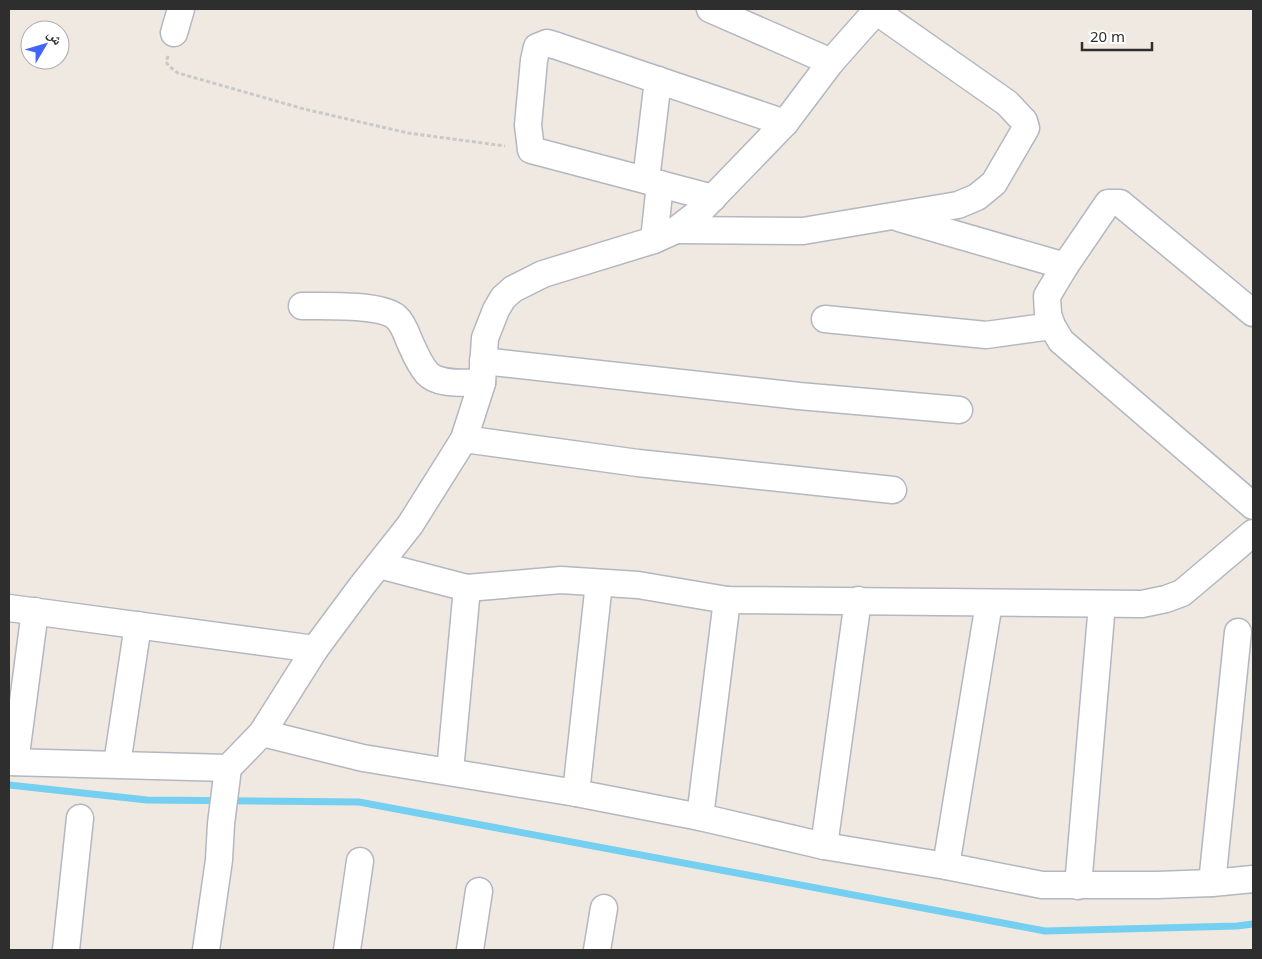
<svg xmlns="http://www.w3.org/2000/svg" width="1262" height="959" viewBox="0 0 1262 959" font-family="'Noto Sans','Noto Naskh Arabic',sans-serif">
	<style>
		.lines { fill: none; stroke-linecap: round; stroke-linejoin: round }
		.stream { stroke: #75cff0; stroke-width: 7 }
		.minor-casing { stroke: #b4b7c1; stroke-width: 29 }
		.path { stroke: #c9c9c9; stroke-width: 3; stroke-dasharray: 4 2.5; stroke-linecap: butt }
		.minor { stroke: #fff; stroke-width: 26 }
	</style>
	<rect width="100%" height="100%" fill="#efe9e1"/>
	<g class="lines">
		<polyline class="stream" points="9,785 147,800 359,802 1045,931 1237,926 1253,924"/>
		<defs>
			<g id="minor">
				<polyline points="710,9 831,62"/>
				<polyline points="174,33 181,9"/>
				<polyline points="646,180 658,80"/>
				<polyline points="713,198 531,150 528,125 534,60 537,47 547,43 557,46 785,123"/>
				<polyline points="899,218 1065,266"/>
				<polyline points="676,230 803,231 958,205 977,197 994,183 1026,128 1024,121 1007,103 873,9"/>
				<polyline points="654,240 660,184"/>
				<path d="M302,306C323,306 381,304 396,317C402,322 406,332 409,340C414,351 419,364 427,373C439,386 466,382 482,383"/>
				<polyline points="1253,313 1120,203 1108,203 1065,266 1047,296 1048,314 1052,326 1061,341 1253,506"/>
				<polyline points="825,319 986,335 1052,326"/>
				<polyline points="483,361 799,396 959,410"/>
				<polyline points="464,439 638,463 893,490"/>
				<polyline points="379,565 467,588 561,580 638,585 727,600 1142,604 1166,599 1182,593 1253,533"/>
				<polyline points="9,608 315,649"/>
				<polyline points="262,733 363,758 576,793 700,817 824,846 946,866 1042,885 1157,885 1212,883 1253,879"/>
				<polyline points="9,762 228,768"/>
				<polyline points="15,762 35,611"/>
				<polyline points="117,764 138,625"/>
				<polyline points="450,771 467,588"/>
				<polyline points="576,793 599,583"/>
				<polyline points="700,817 727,600"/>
				<polyline points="824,846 858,600"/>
				<polyline points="946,866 989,603"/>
				<polyline points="1212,883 1238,632"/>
				<polyline points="1078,886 1102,604"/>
				<polyline points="66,950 80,818"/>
				<polyline points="206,950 219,860 221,824 228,768 262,733 315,649 361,587 410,525 449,463 464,439 482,383 485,338 496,310 503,298 513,289 543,274 654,240 676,230 698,213 785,123 831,62 878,9"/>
				<polyline points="347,950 360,861"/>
				<polyline points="470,950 479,891"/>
				<polyline points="597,950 604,908"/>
			</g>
		</defs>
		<use href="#minor" class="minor-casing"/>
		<polyline class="path" points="168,56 166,62 169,66 178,73 304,109 408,133 505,146"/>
		<use href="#minor" class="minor"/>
	</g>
	<rect width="1262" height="959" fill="none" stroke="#2e2e2e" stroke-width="20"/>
	<g transform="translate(45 45) rotate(52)"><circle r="24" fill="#ffffff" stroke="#ababab"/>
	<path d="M0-4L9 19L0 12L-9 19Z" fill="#4264fb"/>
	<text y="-8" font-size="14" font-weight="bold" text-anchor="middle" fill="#2e2e2e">ش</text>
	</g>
	<path d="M1082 42v8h70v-8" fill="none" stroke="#2e2e2e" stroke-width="2.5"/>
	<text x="1090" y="42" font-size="15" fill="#2e2e2e" stroke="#ffffff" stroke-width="4" paint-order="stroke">20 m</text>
</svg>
